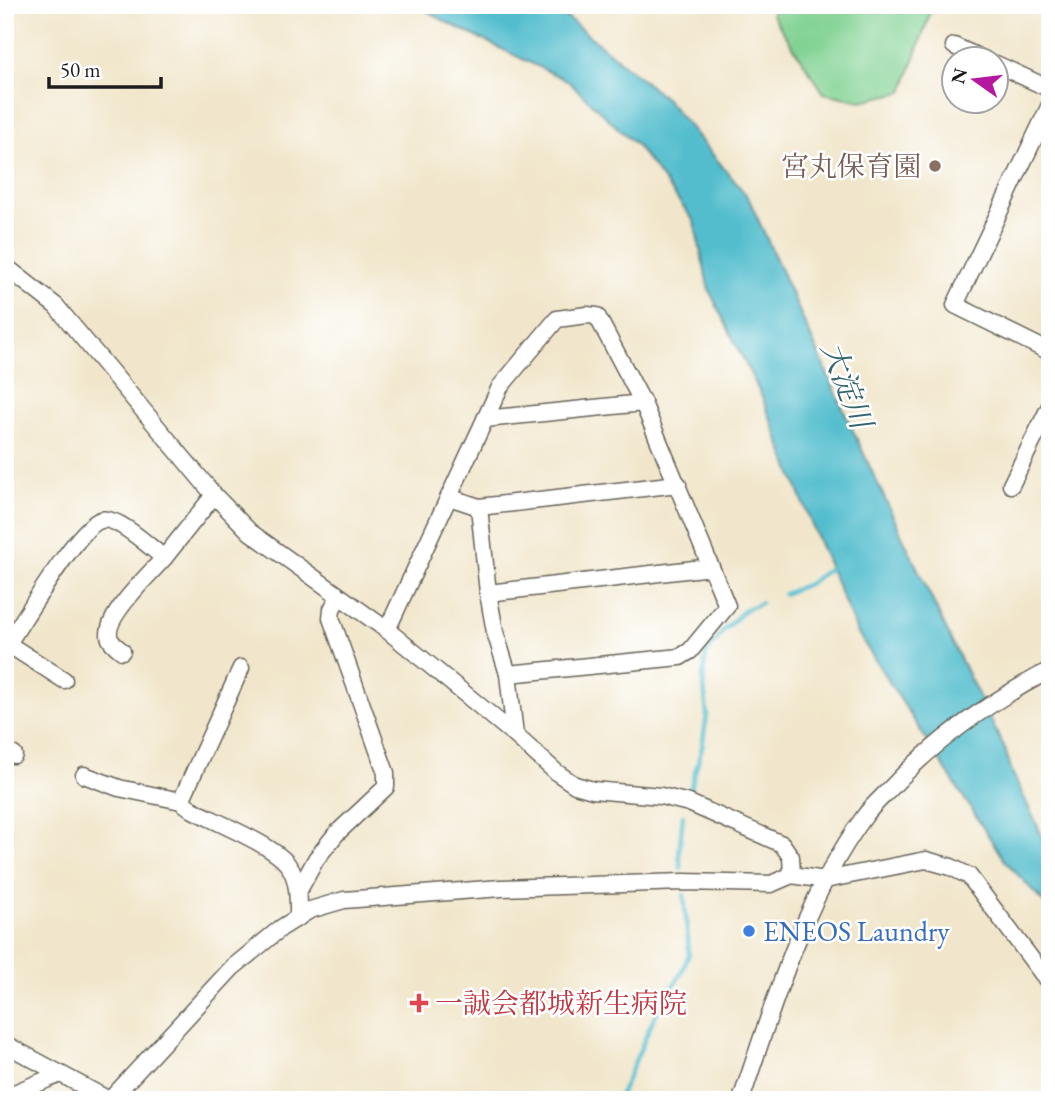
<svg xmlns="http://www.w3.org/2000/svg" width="1055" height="1105" viewBox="0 0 1055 1105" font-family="'EB Garamond','Noto Serif JP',serif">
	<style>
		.green { fill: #81d293; stroke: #4e7758; stroke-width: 2 }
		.water { fill: #52bdcd; stroke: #376c74; stroke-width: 2 }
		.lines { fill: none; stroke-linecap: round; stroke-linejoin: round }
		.stream { stroke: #52bdcd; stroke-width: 4.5 }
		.minor-casing { stroke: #676359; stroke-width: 19 }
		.minor { stroke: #fff; stroke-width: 16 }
		.education-dot { fill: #8d6e63; stroke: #fff; stroke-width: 2.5 }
		.shop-dot { fill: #3f7fe0; stroke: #fff; stroke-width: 2.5 }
		.health-dot { fill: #e0444e; stroke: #fff; stroke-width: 2.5 }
		.labels { text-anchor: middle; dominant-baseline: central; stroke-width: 5; stroke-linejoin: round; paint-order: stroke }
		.education-label { font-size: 28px; fill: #785e54; stroke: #fff; text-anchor: end }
		.shop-label { font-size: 28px; fill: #366cbe; stroke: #fff; text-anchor: start }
		.health-label { font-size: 28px; fill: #be3a42; stroke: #fff; text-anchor: start }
		.water-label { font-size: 30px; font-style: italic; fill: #34646c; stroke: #fff }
	</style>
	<rect width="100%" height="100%" fill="#fff"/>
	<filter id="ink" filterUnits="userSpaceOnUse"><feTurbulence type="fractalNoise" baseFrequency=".0143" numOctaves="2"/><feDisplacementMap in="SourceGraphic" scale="14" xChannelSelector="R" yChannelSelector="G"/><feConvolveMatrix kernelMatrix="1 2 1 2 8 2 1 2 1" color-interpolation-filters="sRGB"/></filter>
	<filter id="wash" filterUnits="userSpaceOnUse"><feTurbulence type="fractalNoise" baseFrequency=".00686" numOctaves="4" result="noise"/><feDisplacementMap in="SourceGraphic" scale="28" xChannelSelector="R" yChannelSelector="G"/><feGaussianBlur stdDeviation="1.57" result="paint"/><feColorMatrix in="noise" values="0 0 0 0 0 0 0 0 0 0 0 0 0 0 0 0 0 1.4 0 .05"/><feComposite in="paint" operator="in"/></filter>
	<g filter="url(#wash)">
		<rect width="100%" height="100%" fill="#f1e6cb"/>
		<polygon class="green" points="772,5 933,5 903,92 861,101 824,93 772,15"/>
		<polygon class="water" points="417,5 553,6 667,100 748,197 854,433 951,640 1005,749 1012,772 1042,836 1050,845 1050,909 1004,860 857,632 815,533 762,397 709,290 694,221 637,146 568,81 448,23"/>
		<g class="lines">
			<g class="stream">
				<polyline points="784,594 808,584 832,567"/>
				<polyline points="689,793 702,747 707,715 703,677 706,654 724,630 746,609 761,603"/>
				<polyline points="681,868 679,854 683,815"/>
				<polyline points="618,1100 654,1018 682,972 689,954 684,895"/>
			</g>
		</g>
	</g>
	<g filter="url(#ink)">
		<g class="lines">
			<defs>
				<g id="minor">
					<polyline points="954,46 985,60"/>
					<polyline points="996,64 1050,89"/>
					<polyline points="1050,105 955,305 1050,352"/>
					<polyline points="5,266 56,306 214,495 250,532 387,630 515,735 556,772 575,785 593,790 661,796 689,803 782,844 791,857 792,875"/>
					<polyline points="485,419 643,403"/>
					<polyline points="1011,485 1050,406"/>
					<polyline points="449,497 479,507 678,484"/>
					<polyline points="479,507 488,593 495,632 508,674 515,735"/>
					<polyline points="488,593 711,567"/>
					<polyline points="387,630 500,387 557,319 587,315 597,316 643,403 727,606 690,651 680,657 508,674"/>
					<polyline points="8,644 64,680"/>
					<path d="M5,648C21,625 78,526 101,520C117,515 151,548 164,558L214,495"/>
					<path d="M122,651C118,648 112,643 110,639C101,619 151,573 164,558"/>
					<polyline points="5,751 14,755"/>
					<path d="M84,775L119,788L181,801L193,810C216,822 275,846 288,865C299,879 298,900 298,918"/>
					<polyline points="181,801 241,668"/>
					<polyline points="298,892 316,859 336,834 386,787 386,773 331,618 332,609 339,596"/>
					<polyline points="5,1044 109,1100"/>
					<polyline points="5,1097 60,1074"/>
					<polyline points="110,1100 232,968 281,928 310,910 344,900 501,888 684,882 771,884 792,875 825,880 926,860 951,867 969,876 1050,984"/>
					<path d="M741,1100C774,1003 803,901 864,817C871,807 880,799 889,790C935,740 989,702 1050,670"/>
				</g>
			</defs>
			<use href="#minor" class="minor-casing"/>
			<use href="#minor" class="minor"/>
		</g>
	</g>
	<circle class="education-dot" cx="935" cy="166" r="7"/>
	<circle class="shop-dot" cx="749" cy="931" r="7"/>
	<path class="health-dot" d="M415.5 992.5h7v7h7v7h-7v7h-7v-7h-7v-7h7z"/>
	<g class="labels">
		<g class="education-label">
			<text x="921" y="166">宮丸保育園</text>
		</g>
		<g class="shop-label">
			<text x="763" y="931">ENEOS Laundry</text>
		</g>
		<g class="health-label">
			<text x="435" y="1003">一誠会都城新生病院</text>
		</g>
		<g class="water-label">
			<text transform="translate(847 385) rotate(69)">大淀川</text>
		</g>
	</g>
	<rect width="1055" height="1105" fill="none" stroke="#fff" stroke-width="28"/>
	<g transform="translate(975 80) rotate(284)"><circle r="33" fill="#ffffff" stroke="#a4a4a4" stroke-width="2"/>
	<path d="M0-5L12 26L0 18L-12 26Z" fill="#b5179e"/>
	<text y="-10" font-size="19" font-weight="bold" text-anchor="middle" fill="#1c1c1c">N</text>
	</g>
	<path d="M49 77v10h112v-10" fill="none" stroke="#1c1c1c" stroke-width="3.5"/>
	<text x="60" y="77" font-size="21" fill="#1c1c1c" stroke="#ffffff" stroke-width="5" paint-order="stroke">50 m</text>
</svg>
